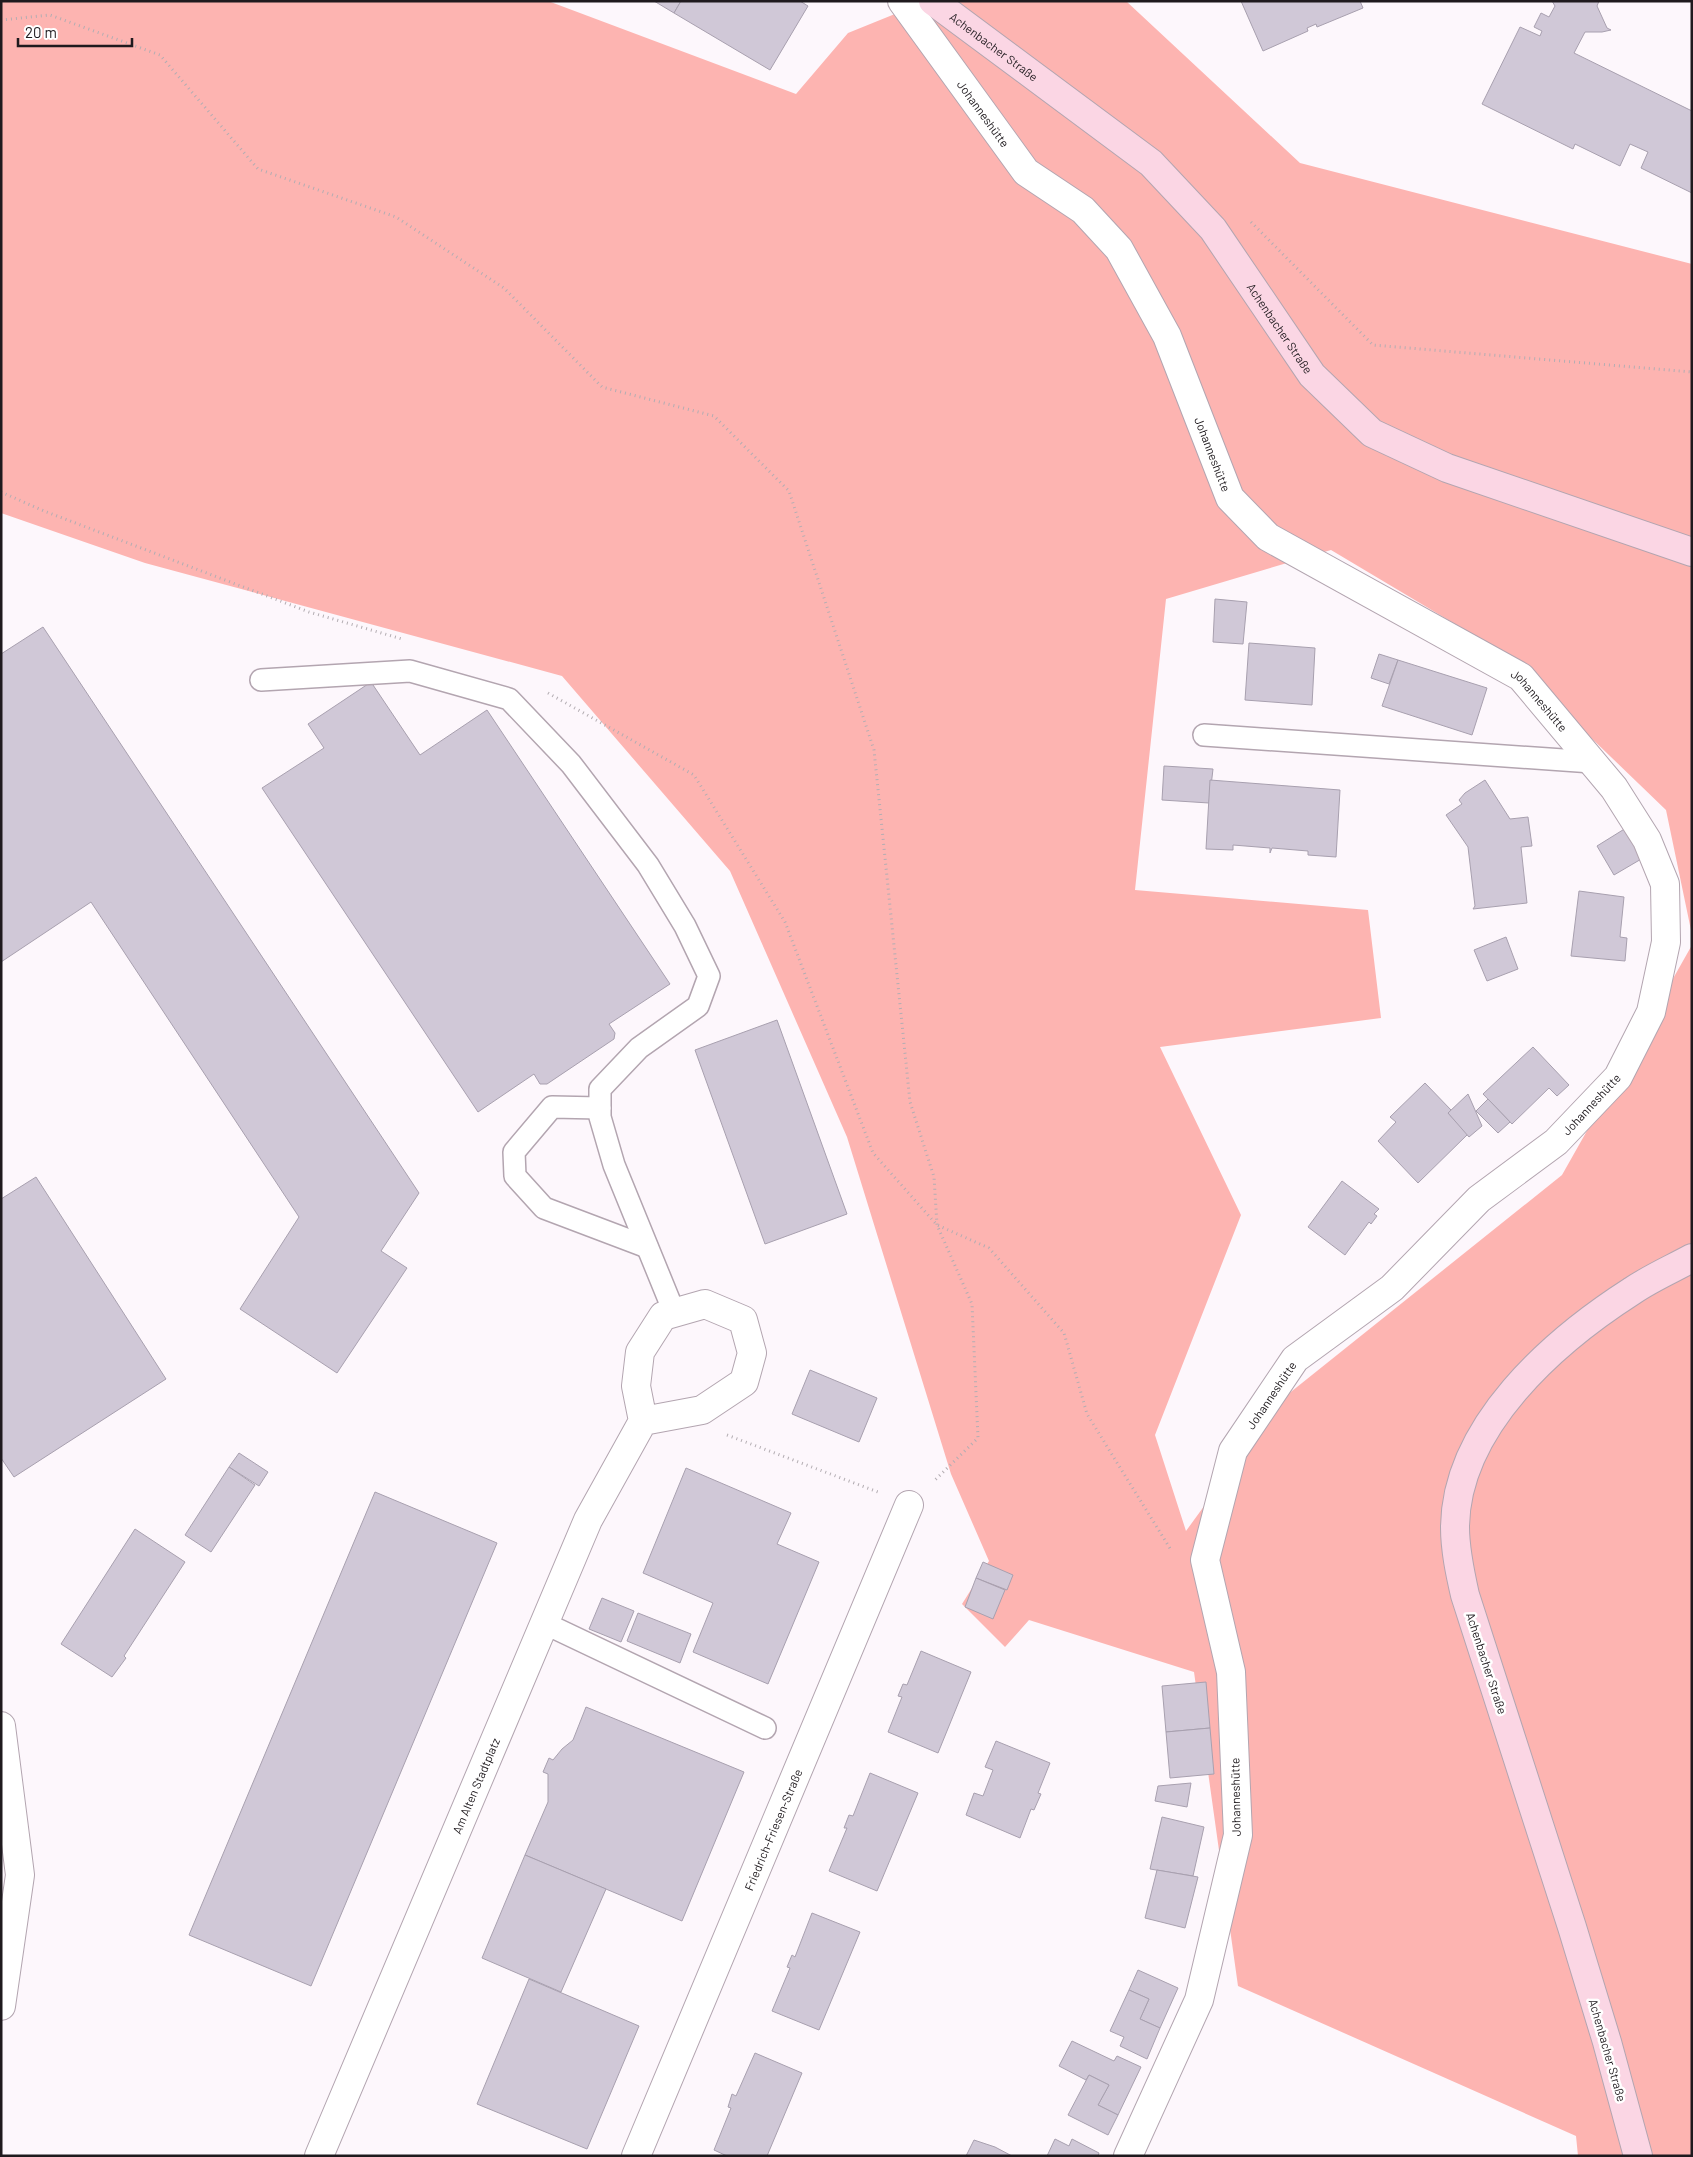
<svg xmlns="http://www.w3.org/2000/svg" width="1693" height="2157" viewBox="0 0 1693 2157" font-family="Barlow,sans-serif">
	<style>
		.green { fill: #fdb4b1 }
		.building { fill: #d0c8d7; stroke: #a8a0af }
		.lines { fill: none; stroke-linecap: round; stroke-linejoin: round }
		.lane-casing { stroke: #b3a5b0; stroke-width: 24 }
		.street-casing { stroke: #b3a5b0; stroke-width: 30 }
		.secondary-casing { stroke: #b3a5b0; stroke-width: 30 }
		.path { stroke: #b3adb2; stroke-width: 3; stroke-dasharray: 1 4; stroke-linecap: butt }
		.lane { stroke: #fff; stroke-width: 21 }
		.street { stroke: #fff; stroke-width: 28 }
		.secondary { stroke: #fbd6e4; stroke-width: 28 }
		.labels { text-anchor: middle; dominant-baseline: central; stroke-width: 5; stroke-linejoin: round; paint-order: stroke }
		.street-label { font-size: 12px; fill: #1f1a1e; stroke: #fff }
	</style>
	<rect width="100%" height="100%" fill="#fdf7fc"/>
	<polygon class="green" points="1,1 548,1 796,94 848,33 927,1 1126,1 1300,163 1692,264 1692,935 1666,810 1502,652 1331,550 1166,599 1135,890 1368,910 1381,1018 1160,1047 1241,1215 1155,1435 1186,1531 1282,1399 1562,1175 1692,945 1692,2156 1578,2156 1576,2136 1238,1986 1194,1672 1029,1620 1005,1647 962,1604 989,1561 951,1474 847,1137 730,871 562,676 145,563 1,513"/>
	<g class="building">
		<polygon points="654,1 681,1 674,13"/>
		<polygon points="681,1 800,1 808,6 770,70 674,13"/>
		<polygon points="1241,1 1360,1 1363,8 1317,27 1316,24 1307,28 1308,31 1263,51"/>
		<polygon points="1552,1 1599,1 1597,6 1607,28 1611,30 1602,32 1585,32 1574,53 1692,111 1692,193 1641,168 1648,152 1630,144 1620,166 1575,144 1573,149 1482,104 1520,27 1540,36 1542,31 1534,27 1541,13 1549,17 1555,6"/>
		<polygon points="1215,599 1247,602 1243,644 1213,642"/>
		<polygon points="43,627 419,1193 381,1251 407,1268 337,1373 240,1309 299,1217 91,902 1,962 1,654"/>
		<polygon points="1249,643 1315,648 1312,705 1245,700"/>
		<polygon points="1379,654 1398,660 1389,684 1371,678"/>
		<polygon points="1398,660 1487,688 1472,735 1382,706"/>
		<polygon points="371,682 420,755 487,710 670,984 609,1024 615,1033 614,1039 547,1084 540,1084 534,1074 478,1112 262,788 324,748 308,724"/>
		<polygon points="1164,766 1213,769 1209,803 1162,800"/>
		<polygon points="1210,780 1340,790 1336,857 1308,855 1308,851 1272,848 1270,853 1270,848 1233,845 1233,850 1206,849"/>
		<polygon points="1485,780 1510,819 1528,817 1532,846 1521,847 1527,903 1473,909 1475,906 1468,847 1446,815 1462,804 1459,800 1465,793"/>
		<polygon points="1626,828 1643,858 1614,875 1597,846"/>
		<polygon points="1579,891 1624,897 1620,937 1627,938 1625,961 1571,956"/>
		<polygon points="1506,937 1518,969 1487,981 1474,950"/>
		<polygon points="777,1020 847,1214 765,1244 695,1050"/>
		<polygon points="1533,1047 1569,1085 1557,1096 1549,1088 1512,1124 1483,1094"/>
		<polygon points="1425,1083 1451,1110 1448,1113 1468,1134 1418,1183 1378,1141 1396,1122 1390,1117"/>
		<polygon points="1468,1094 1482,1126 1469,1137 1448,1113"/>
		<polygon points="1488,1099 1510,1122 1498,1133 1476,1111"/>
		<polygon points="36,1177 166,1379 14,1477 1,1458 1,1199"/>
		<polygon points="1342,1181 1379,1209 1374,1214 1377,1216 1371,1224 1369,1222 1345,1255 1308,1227"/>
		<polygon points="810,1370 877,1398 859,1442 792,1414"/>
		<polygon points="239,1453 268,1472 259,1486 229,1467"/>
		<polygon points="229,1467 255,1485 211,1552 185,1535"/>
		<polygon points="686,1468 791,1513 777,1544 819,1562 768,1684 693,1652 713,1603 643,1573"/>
		<polygon points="375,1492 497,1543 311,1986 189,1935"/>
		<polygon points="135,1529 185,1562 124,1656 126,1658 112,1677 61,1644"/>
		<polygon points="983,1562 1013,1575 1007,1590 976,1578"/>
		<polygon points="976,1578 1005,1590 993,1619 965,1607"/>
		<polygon points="602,1598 634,1611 621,1642 589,1629"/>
		<polygon points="638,1613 691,1634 680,1663 627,1641"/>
		<polygon points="921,1651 971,1672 938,1753 888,1732 902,1697 898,1696 903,1684 907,1685"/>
		<polygon points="1206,1682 1210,1728 1166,1732 1162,1686"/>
		<polygon points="586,1707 744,1772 682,1921 525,1855 548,1802 548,1774 543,1772 549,1758 553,1760 562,1749 573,1740"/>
		<polygon points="1210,1728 1214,1774 1170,1778 1166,1732"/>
		<polygon points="996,1741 1050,1763 1038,1793 1041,1794 1034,1810 1031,1809 1020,1838 966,1815 974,1793 983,1796 993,1770 985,1767"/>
		<polygon points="870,1773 918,1793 877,1891 829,1871 847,1828 844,1828 849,1815 853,1816"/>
		<polygon points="1191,1783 1187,1807 1155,1801 1158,1786"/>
		<polygon points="1162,1817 1204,1827 1193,1876 1150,1869"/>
		<polygon points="525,1855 606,1889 561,1992 482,1958"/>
		<polygon points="1157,1870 1198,1877 1185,1928 1145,1918"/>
		<polygon points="812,1913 860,1932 819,2030 772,2011 790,1968 787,1967 792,1955 795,1957"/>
		<polygon points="1138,1970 1178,1988 1160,2028 1140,2019 1149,1999 1129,1990"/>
		<polygon points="529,1979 639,2026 587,2149 477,2104"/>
		<polygon points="1129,1990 1149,1999 1140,2019 1160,2028 1147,2059 1120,2046 1124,2037 1110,2031"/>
		<polygon points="1072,2041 1114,2061 1117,2056 1141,2067 1118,2115 1098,2105 1109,2085 1089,2075 1086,2080 1059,2066"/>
		<polygon points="755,2053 802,2073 767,2156 727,2156 714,2150 731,2108 728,2107 732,2094 736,2096"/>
		<polygon points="1089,2075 1109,2085 1098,2105 1118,2115 1108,2135 1068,2115"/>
		<polygon points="1055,2139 1069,2146 1072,2139 1099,2153 1098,2156 1047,2156"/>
		<polygon points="974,2140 995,2147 1012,2156 966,2156"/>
	</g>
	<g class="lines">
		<defs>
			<g id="lane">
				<polyline points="261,680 410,671 509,699 571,764 648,865 685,926 709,976 698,1006 639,1048 600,1089 600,1117 614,1165 674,1312"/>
				<polyline points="1204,735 1592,762"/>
				<polyline points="600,1108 552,1107 514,1152 515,1176 544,1208 647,1247"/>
				<polyline points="544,1623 765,1728"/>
			</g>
			<g id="street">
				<path id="s1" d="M902,1L1026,172L1083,210L1119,249L1167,336L1230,498L1268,537L1521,677L1614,788L1647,840L1665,884L1666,942L1651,1012L1618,1077L1556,1142L1479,1199L1392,1288L1295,1359L1233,1451L1205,1560L1231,1672L1238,1835L1199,2000L1128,2156"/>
				<polyline points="1,1726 20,1875 1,2006"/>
				<path id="s2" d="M319,2156L588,1520L643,1421L636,1386L640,1352L663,1316L705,1304L743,1320L752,1353L744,1382L702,1410L643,1421"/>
				<path id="s3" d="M636,2156L909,1505"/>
			</g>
			<g id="secondary">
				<path id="s4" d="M933,1L1151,163L1213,229L1312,375L1372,433L1447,468L1692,552"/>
				<path d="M1638,2156L1607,2042L1572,1927L1465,1595C1460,1573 1455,1550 1455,1527C1456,1426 1554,1341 1632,1291C1651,1278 1672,1269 1692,1258"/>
			</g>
		</defs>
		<use href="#lane" class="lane-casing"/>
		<use href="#street" class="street-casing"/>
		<use href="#secondary" class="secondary-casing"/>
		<g class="path">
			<polyline points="1,20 50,15 160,55 258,169 396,217 504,288 602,387 714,416 789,491 874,750 910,1102 934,1177 937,1225 972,1304 978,1438 933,1482"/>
			<polyline points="1251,222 1373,345 1692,372"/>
			<polyline points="1,492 44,511 309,612 402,639"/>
			<polyline points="548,693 694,775 785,922 873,1153 937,1225 989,1248 1064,1333 1087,1414 1171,1550"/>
			<polyline points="727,1435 878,1492"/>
		</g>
		<use href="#lane" class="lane"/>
		<use href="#street" class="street"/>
		<use href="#secondary" class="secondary"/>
	</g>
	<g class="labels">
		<g class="street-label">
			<text stroke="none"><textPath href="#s4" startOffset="76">Achenbacher Straße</textPath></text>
			<text stroke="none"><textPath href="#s1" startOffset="139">Johanneshütte</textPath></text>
			<text stroke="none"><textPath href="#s4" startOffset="482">Achenbacher Straße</textPath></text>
			<text stroke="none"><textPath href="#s1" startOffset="559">Johanneshütte</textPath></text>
			<text stroke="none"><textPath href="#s1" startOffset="979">Johanneshütte</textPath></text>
			<text transform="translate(1591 1104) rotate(-47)">Johanneshütte</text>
			<text transform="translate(1271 1395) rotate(-56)">Johanneshütte</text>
			<text transform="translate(1487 1663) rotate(72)">Achenbacher Straße</text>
			<text stroke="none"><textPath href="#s2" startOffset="402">Am Alten Stadtplatz</textPath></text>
			<text transform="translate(1235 1797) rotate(-91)">Johanneshütte</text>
			<text stroke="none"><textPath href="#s3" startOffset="354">Friedrich-Friesen-Straße</textPath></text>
			<text transform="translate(1608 2050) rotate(74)">Achenbacher Straße</text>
		</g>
	</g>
	<rect width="1693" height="2157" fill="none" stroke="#1f1a1e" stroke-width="5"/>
	<path d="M18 38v8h114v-8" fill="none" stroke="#1f1a1e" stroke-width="2.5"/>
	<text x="25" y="38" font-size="15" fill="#1f1a1e" stroke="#ffffff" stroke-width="4" paint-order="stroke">20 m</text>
</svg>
